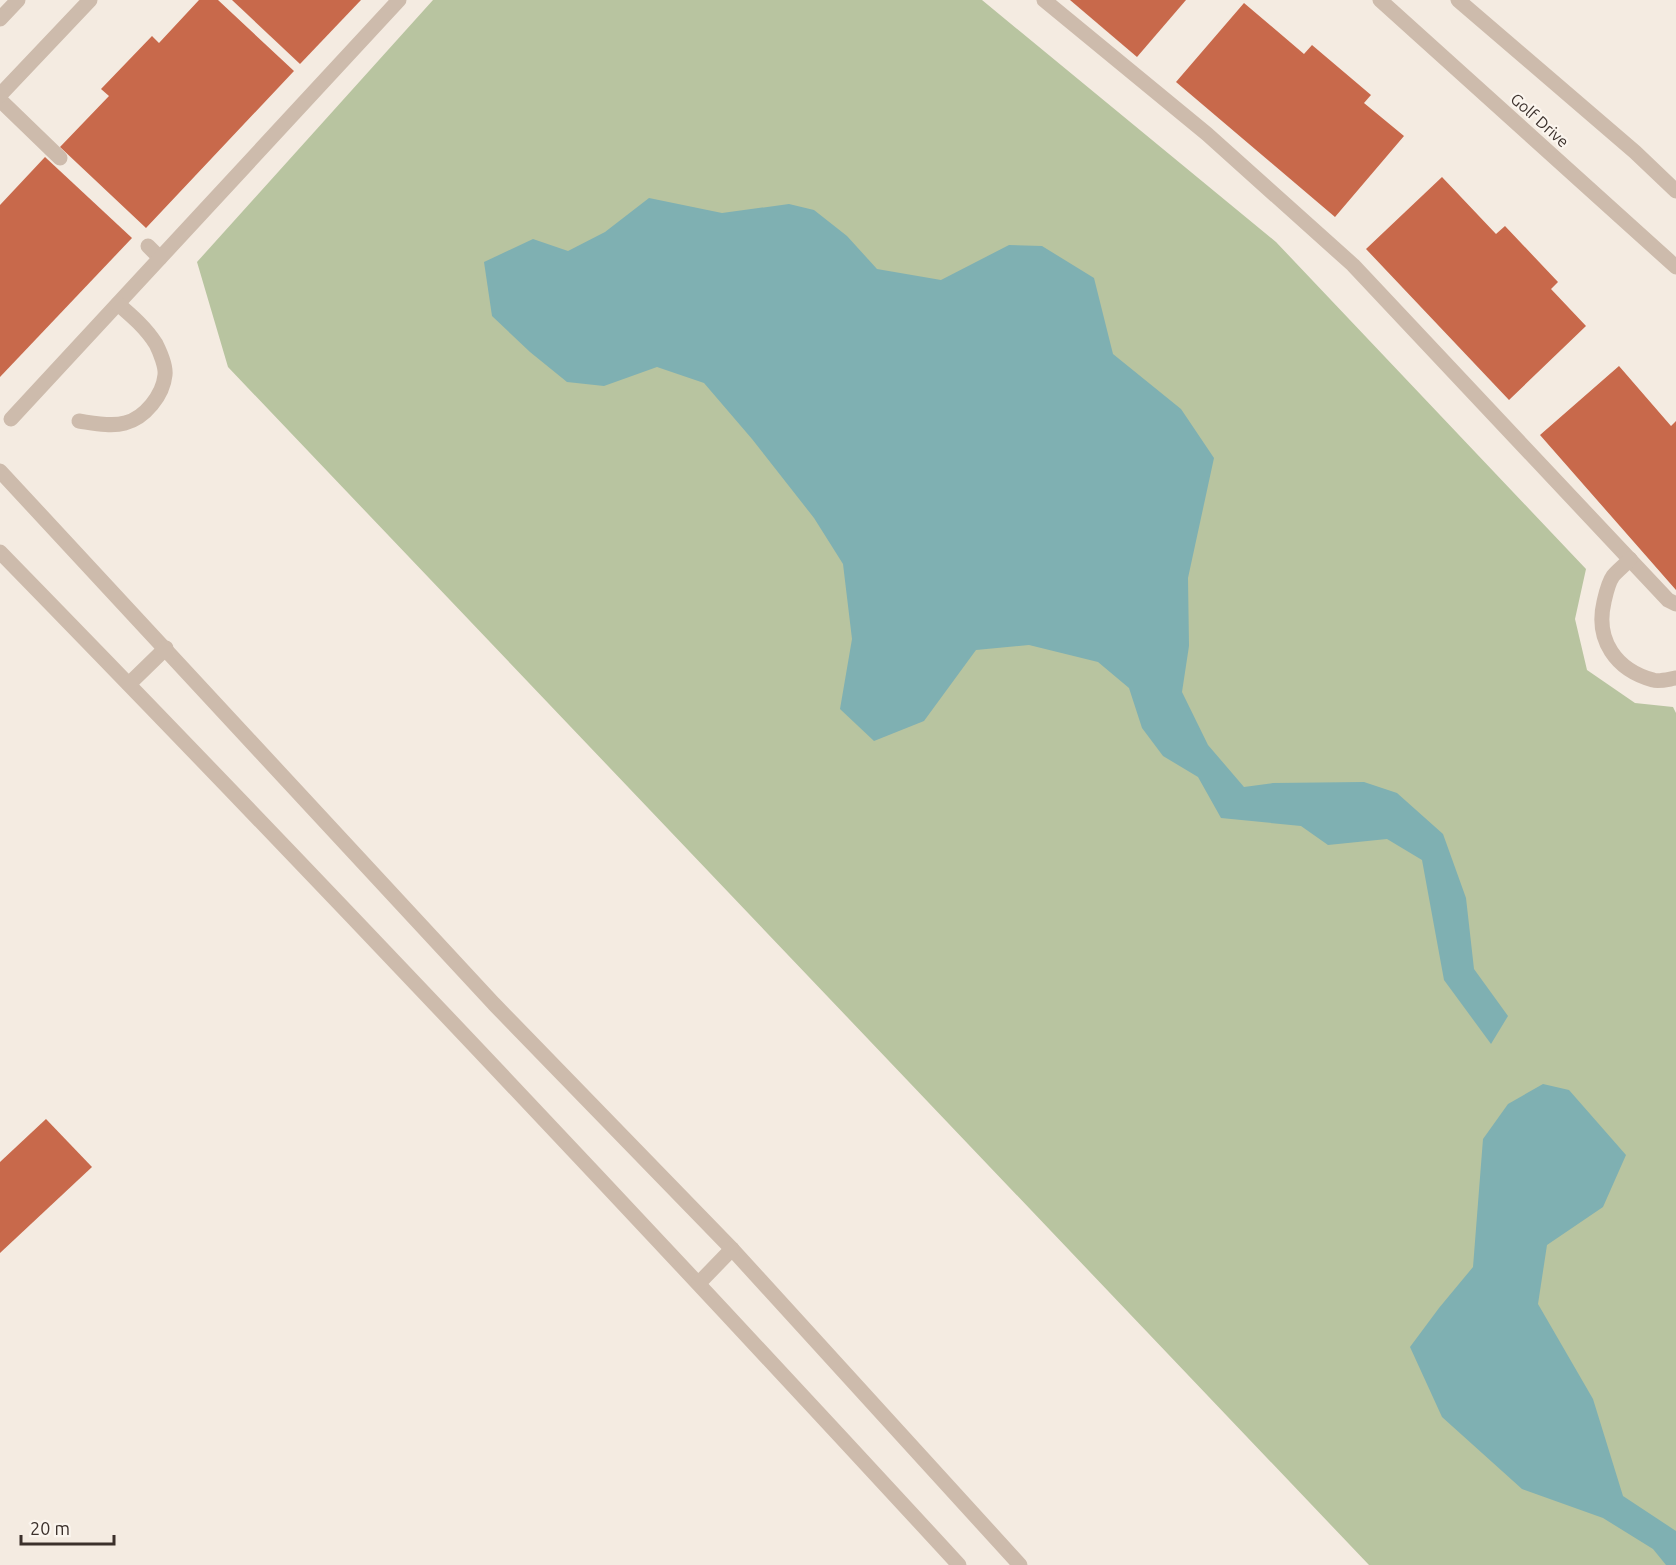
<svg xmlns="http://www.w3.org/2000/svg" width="1676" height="1565" viewBox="0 0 1676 1565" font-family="Ubuntu,sans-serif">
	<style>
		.green { fill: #b8c4a0 }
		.water { fill: #7fb0b2 }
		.building { fill: #c8694b }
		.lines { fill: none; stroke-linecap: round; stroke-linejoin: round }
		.service { stroke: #cdbbac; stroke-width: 15 }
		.minor { stroke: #cdbbac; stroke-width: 15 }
		.labels { text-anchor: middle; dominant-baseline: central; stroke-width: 4.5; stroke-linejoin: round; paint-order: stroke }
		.street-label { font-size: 16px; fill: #3b302b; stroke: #fbf5ee }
	</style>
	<rect width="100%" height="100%" fill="#f4ebe1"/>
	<polygon class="green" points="433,0 982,0 1276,242 1586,569 1575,619 1587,670 1635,703 1673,707 1676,713 1676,1565 1369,1565 228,367 197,262"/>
	<g class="water">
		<polygon points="649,198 722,213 789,204 814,210 847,236 877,269 941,280 1009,245 1042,246 1094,278 1113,354 1181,409 1214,458 1188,578 1189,646 1182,692 1208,745 1244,787 1273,783 1364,782 1397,793 1443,834 1466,898 1474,969 1508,1016 1491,1044 1444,980 1422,860 1387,839 1328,845 1301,826 1221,818 1198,777 1163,756 1142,728 1129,688 1098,662 1029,645 976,650 924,721 874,741 840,709 852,639 843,564 814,518 752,439 704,383 657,367 604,386 567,382 530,352 492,316 484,262 533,239 568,251 605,232"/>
		<polygon points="1543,1084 1569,1090 1626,1155 1603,1207 1547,1245 1538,1304 1593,1399 1623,1496 1676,1531 1676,1565 1666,1565 1653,1549 1603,1518 1522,1489 1442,1417 1410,1347 1439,1308 1473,1267 1483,1139 1508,1104"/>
	</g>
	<g class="building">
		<polygon points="199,0 218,0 294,71 146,228 60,147 109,96 101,89 152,36 159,43"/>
		<polygon points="232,0 361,0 300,64"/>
		<polygon points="1070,0 1186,0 1137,57"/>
		<polygon points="1244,3 1304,54 1312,45 1371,95 1364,103 1404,136 1335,217 1176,82"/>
		<polygon points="45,157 132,238 0,377 0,205"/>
		<polygon points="1442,177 1496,234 1505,226 1558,282 1551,289 1586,326 1509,400 1366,249"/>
		<polygon points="1619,366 1671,426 1676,421 1676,590 1540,435"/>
		<polygon points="46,1119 92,1167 0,1253 0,1162"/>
	</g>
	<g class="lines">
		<g class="service">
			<polyline points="1044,0 1207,134 1353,265 1668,600 1676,604"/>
			<polyline points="0,100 60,158"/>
			<polyline points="148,246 160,258"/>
			<polyline points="11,419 399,0"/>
			<path d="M79,421C93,423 111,427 125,423C145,418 163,395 165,375C166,367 160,352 156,344C146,328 132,316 118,304"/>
			<path d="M1630,559C1625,565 1618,570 1613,576C1608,583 1606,593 1604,602C1595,640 1616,670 1653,680C1659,682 1669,679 1676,678"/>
		</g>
		<g class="minor">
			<polyline points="1380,0 1676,267"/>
			<polyline points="1458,0 1635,152 1676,191"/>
			<polyline points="0,19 18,0"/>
			<polyline points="0,95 90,0"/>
			<polyline points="0,471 494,1004 732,1249 1020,1565"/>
			<path d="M0,552C325,885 644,1223 959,1565"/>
			<polyline points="129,684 166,648"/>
			<polyline points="699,1283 732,1249"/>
		</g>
	</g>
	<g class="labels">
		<g class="street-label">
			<text transform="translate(1540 120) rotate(42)">Golf Drive</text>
		</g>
	</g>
	<path d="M21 1535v9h93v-9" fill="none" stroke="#3b302b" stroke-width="3"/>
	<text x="30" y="1535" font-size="18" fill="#3b302b" stroke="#fbf5ee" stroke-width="4.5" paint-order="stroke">20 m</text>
</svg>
